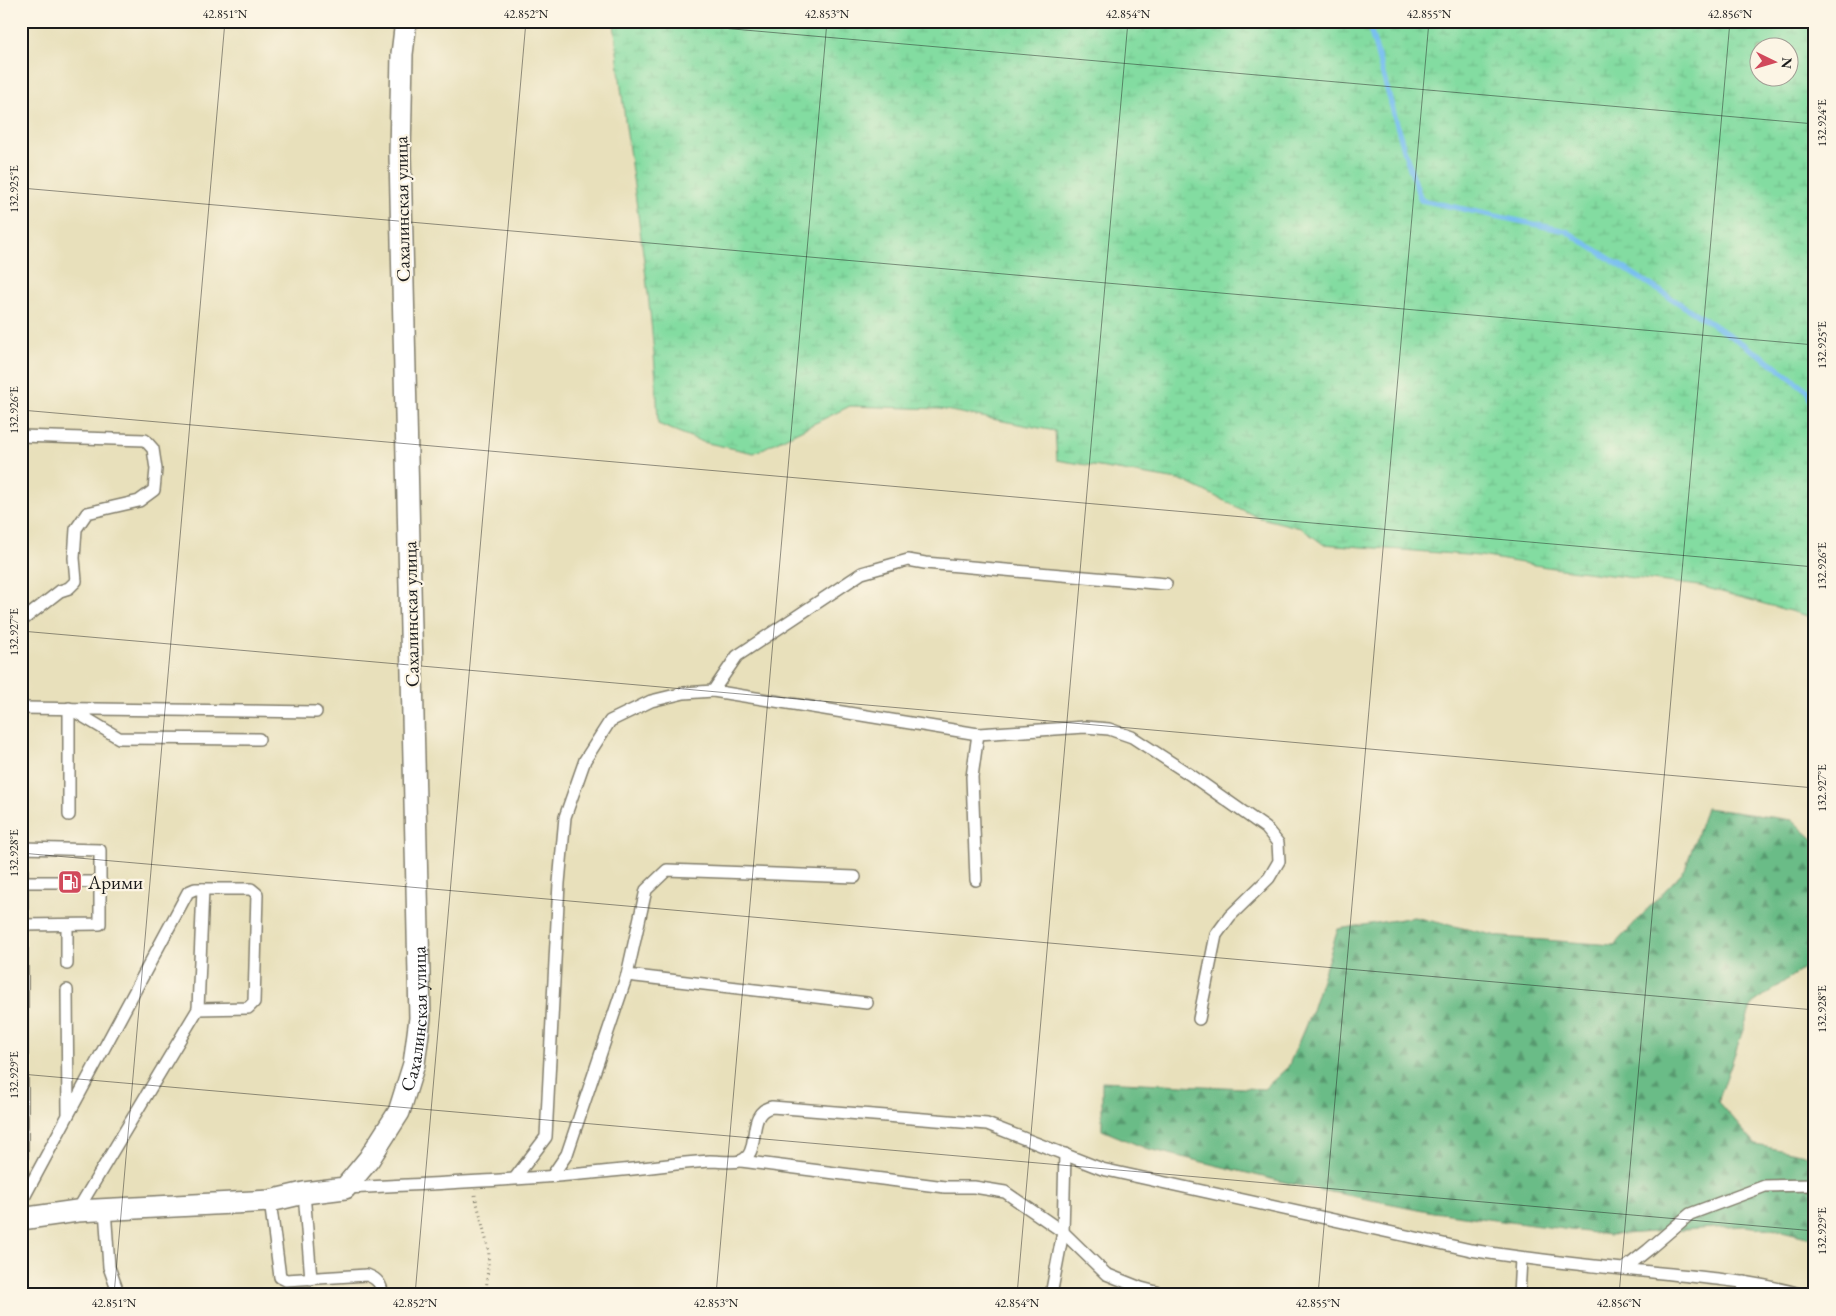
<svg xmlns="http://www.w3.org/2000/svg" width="1836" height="1316" viewBox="0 0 1836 1316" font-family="'EB Garamond',serif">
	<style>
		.forest { fill: url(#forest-firs); stroke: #436c52 }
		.wetland { fill: url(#wetland-marsh); stroke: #507c5e; fill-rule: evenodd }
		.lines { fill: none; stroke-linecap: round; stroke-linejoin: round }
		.stream { stroke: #79bff0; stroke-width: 5.5 }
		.service-casing { stroke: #827e6c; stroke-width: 14 }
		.minor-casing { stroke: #827e6c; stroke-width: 24 }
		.path { stroke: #827e6c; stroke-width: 3; stroke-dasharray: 1 4; stroke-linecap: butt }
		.service { stroke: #fff; stroke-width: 11 }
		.minor { stroke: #fff; stroke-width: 21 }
		.ticks { fill: none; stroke: #1c1c1c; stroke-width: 1; stroke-opacity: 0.45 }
		.labels { text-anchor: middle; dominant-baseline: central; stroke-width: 4.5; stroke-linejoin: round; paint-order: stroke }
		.street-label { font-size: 19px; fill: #1c1c1c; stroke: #fcf5e5 }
		.poi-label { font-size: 19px; fill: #1c1c1c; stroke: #fcf5e5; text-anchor: start }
		.neatline { fill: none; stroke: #1c1c1c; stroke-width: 2 }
		.ticks-label { font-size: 12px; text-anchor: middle; fill: #1c1c1c }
	</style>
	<defs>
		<pattern id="forest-firs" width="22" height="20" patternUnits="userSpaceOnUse" patternTransform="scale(1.25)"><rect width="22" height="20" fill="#6abc87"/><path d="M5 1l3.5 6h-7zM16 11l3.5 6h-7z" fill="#56986e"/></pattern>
		<pattern id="wetland-marsh" width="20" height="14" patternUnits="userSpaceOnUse" patternTransform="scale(1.25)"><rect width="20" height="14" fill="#83dca1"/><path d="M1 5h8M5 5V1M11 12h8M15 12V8" fill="none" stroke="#71bc8a"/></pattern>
	</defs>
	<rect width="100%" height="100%" fill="#fcf5e5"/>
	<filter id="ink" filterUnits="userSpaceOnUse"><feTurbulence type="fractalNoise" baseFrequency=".02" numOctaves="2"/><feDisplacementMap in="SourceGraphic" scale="10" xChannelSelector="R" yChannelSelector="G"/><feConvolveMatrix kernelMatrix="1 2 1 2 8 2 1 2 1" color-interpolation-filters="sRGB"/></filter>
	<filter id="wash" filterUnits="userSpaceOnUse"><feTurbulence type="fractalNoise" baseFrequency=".0096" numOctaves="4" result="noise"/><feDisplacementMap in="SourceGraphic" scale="20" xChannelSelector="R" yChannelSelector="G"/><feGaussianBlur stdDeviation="1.12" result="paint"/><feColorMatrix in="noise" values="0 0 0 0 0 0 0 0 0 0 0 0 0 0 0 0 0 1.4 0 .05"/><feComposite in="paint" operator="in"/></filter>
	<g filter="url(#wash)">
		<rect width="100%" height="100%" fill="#e8e0bb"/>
		<polygon class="forest" points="1706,808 1792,820 1815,841 1815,960 1752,1004 1718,1102 1756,1145 1815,1157 1815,1239 1778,1230 1744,1226 1609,1235 1433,1212 1296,1185 1145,1148 1102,1130 1102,1081 1264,1089 1288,1067 1312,1010 1338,929 1414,917 1502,937 1614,945 1685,869"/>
		<path class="wetland" d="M614,21H1815V618L1700,586L1553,568L1480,556L1323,544L1301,528L1257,517L1184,481L1057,460L1055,431L940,409L850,406L754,453L703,442L658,424C654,289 626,156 614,21ZM1758,48H1788V78H1758Z"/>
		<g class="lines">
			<polyline class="stream" points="1368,21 1405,153 1421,200 1566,231 1765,358 1808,391 1815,418"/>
		</g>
	</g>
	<g filter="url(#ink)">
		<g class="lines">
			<defs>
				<g id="service">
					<polyline points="21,436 145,440 153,449 156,469 154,490 139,501 87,513 76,529 74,558 76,581 69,588 60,591 24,619 21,619"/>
					<polyline points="713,691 978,734 1085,727 1109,729 1132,737 1192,776 1266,828 1278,843 1279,861 1269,878 1230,916 1216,935 1199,1019"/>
					<polyline points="21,708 316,712"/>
					<polyline points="69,815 69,708 119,738 259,739"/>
					<polygon points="22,848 100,850 100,924 22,925"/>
					<polyline points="976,880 972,777 978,734"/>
					<polyline points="21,882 101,882"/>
					<polyline points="67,964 67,925"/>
					<polyline points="627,975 867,1003"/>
					<polyline points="67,990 68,1113"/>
					<polyline points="198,1009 248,1008 254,1002 257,894 251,889 203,889"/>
					<polyline points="741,1161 945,1187 974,1187 1005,1192 1063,1232 1106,1274 1141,1288 1168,1295"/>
					<polyline points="552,1176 567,1154 627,975 646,890 667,870 855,877"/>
					<polyline points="515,1178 546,1137 559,883 565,817 585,760 610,721 651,701 684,693 713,691 737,656 862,573 908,560 925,563 1166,584"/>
					<path d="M346,1188C454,1183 561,1178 668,1165C682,1163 696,1162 710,1161C719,1161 731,1163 740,1161C763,1155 744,1112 772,1107L987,1124L1102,1169L1471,1250C1537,1261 1604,1267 1671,1274C1716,1279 1760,1282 1803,1295"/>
					<polyline points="304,1193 311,1279"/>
					<polyline points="22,1198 22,925"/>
					<polyline points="22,1201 188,892 195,889 203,889 198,1009 77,1211"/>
					<path d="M270,1201L280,1277L286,1280L367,1275C378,1279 381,1284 383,1295"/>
					<polyline points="105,1209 109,1267 119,1295"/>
					<polyline points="1624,1269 1648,1250 1690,1214 1765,1186 1815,1185"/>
					<polyline points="1051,1295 1063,1232 1065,1154"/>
					<polyline points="1519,1295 1521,1259"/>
					<polyline points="1742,1295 1745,1282"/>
				</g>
				<g id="minor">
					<path id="s1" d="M21,1219L77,1211L270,1201L304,1193L345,1188L369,1159L399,1112L414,1064L420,1018L400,155L402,54L406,21"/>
				</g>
			</defs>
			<use href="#service" class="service-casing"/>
			<use href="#minor" class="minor-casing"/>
			<polyline class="path" points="475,1195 489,1251 486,1295"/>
			<use href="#service" class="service"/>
			<use href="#minor" class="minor"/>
		</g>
	</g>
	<path class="ticks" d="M642,21L1815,124M21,188L1815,345M21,410L1815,567M21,631L1815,788M21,853L1815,1010M21,1074L1815,1231M114,1295L225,21M415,1295L526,21M716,1295L827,21M1017,1295L1128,21M1318,1295L1429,21M1619,1295L1730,21"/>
	<defs>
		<symbol id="fuel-square" viewBox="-11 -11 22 22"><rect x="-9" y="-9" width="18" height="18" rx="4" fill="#d1495b" stroke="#fcf5e5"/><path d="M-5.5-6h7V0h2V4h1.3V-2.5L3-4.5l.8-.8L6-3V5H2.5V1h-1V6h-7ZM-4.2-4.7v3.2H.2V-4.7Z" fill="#fff"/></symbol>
	</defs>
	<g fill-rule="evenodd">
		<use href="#fuel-square" x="56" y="868" width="28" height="28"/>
	</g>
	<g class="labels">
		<g class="street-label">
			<text transform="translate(402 209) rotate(-91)">Сахалинская улица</text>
			<text transform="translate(411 614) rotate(-91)">Сахалинская улица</text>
			<text stroke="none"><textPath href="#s1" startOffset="515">Сахалинская улица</textPath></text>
		</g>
		<g class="poi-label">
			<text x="88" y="882">Арими</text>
		</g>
	</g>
	<rect width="1836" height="1316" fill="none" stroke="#fcf5e5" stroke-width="55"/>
	<g transform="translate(1774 62) rotate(95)"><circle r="24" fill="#fcf5e5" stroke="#a29e95"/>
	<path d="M0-4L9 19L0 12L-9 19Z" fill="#d1495b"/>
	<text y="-8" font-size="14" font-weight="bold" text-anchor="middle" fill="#1c1c1c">N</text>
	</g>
	<rect x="28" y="28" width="1780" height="1260" class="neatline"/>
	<g class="ticks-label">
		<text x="225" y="18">42.851°N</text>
		<text x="526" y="18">42.852°N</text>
		<text x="827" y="18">42.853°N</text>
		<text x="1128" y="18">42.854°N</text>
		<text x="1429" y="18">42.855°N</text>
		<text x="1730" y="18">42.856°N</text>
		<text transform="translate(1822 123) rotate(-90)" y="4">132.924°E</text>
		<text transform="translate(14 189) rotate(-90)" y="4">132.925°E</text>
		<text transform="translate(1822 345) rotate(-90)" y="4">132.925°E</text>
		<text transform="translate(14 410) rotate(-90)" y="4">132.926°E</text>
		<text transform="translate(1822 566) rotate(-90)" y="4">132.926°E</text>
		<text transform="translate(14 632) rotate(-90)" y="4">132.927°E</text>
		<text transform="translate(1822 788) rotate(-90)" y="4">132.927°E</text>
		<text transform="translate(14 853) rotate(-90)" y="4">132.928°E</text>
		<text transform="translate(1822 1009) rotate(-90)" y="4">132.928°E</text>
		<text transform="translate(14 1075) rotate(-90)" y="4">132.929°E</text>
		<text transform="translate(1822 1231) rotate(-90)" y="4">132.929°E</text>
		<text x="114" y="1307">42.851°N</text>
		<text x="415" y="1307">42.852°N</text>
		<text x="716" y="1307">42.853°N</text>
		<text x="1017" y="1307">42.854°N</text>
		<text x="1318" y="1307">42.855°N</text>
		<text x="1619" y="1307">42.856°N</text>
	</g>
</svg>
